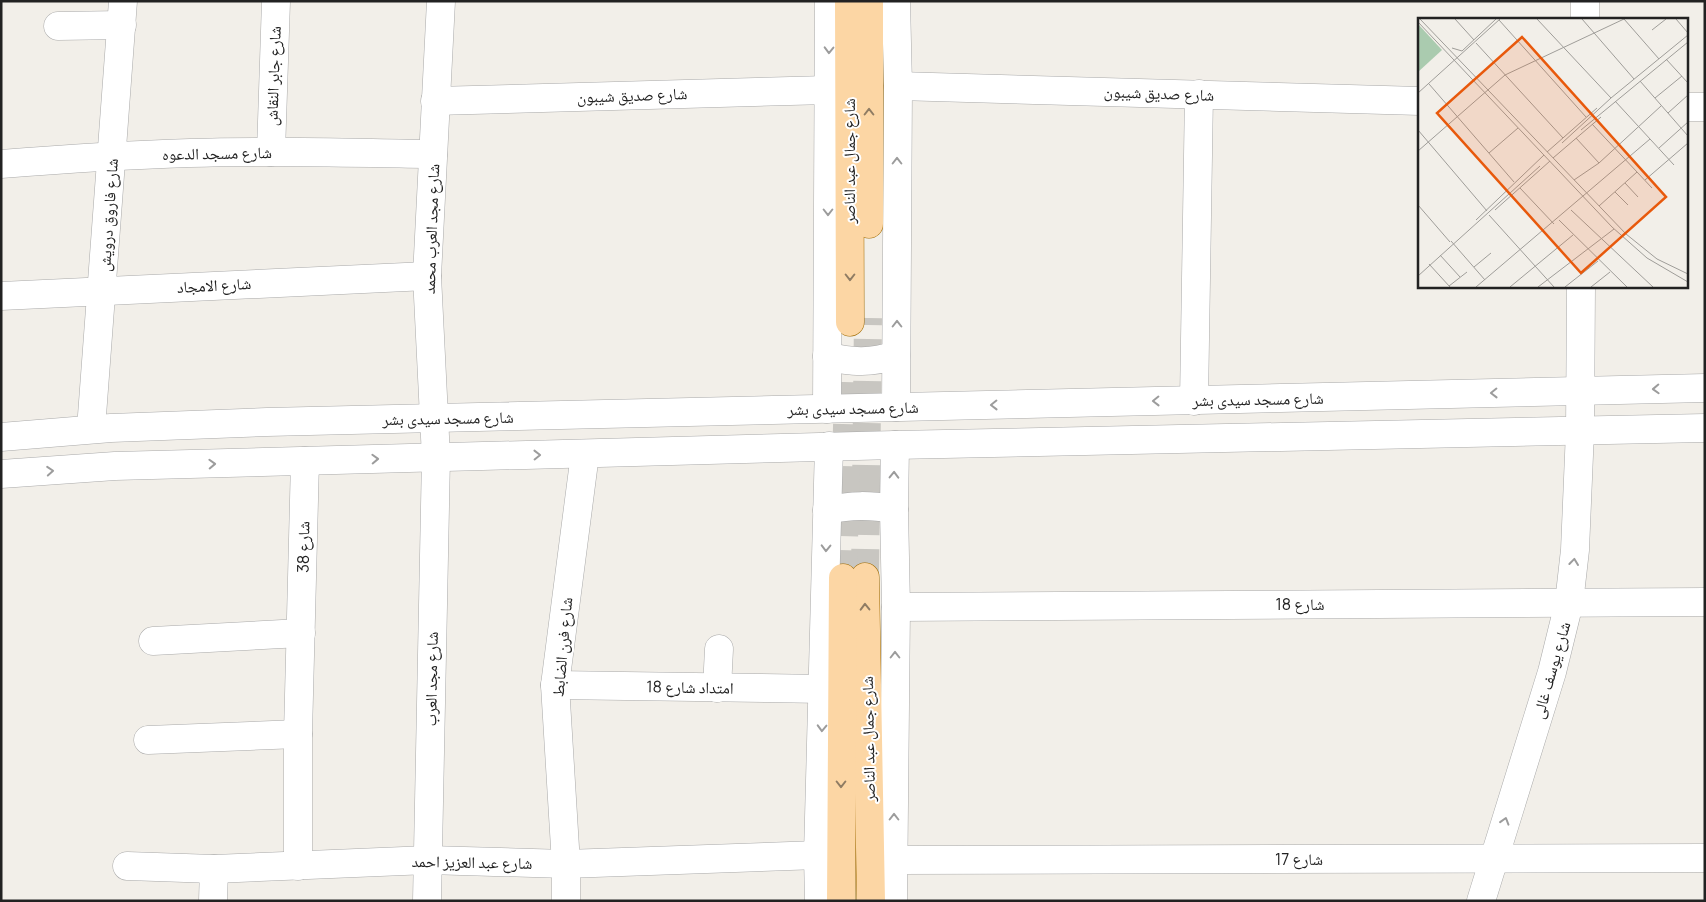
<svg xmlns="http://www.w3.org/2000/svg" width="1706" height="902" viewBox="0 0 1706 902" font-family="Manrope,'Noto Naskh Arabic',sans-serif">
	<style>
		.lines { fill: none; stroke-linecap: round; stroke-linejoin: round }
		.major-tunnel { stroke: #c8c6c1; stroke-width: 28; stroke-dasharray: 28 14; stroke-linecap: butt }
		.minor-casing { stroke: #a9a9a9; stroke-width: 29 }
		.major-casing { stroke: #a06b00; stroke-width: 29 }
		.minor { stroke: #fff; stroke-width: 28 }
		.major { stroke: #fcd6a4; stroke-width: 28 }
		.oneway { stroke: #9c9c9c }
		.oneway2 { stroke: #8f7c63 }
		.labels { text-anchor: middle; dominant-baseline: central; stroke-width: 4; stroke-linejoin: round; paint-order: stroke }
		.street-label { font-size: 16px; fill: #222; stroke: #fff }
		.inset-road { fill: none; stroke: #9f9d99; stroke-width: 1 }
		.view { fill: #e8590c; fill-opacity: 0.15; stroke: #e8590c; stroke-width: 2.5 }
		.inset-edge { fill: none; stroke: #222; stroke-width: 2.5 }
	</style>
	<rect width="100%" height="100%" fill="#f2efe9"/>
	<g class="lines">
		<g class="major-tunnel">
			<polyline points="865,577 868,318"/>
			<polyline points="843,578 849,351"/>
		</g>
		<defs>
			<g id="minor">
				<polyline points="896,1 898,86 896,407"/>
				<polyline points="1585,19 1585,1"/>
				<polyline points="58,26 122,25"/>
				<polyline points="898,86 1420,101"/>
				<polyline points="435,101 828,90"/>
				<polyline points="1687,107 1705,107"/>
				<polyline points="271,152 276,1"/>
				<path d="M1,164C64,159 127,155 190,153C271,150 352,153 433,154"/>
				<polyline points="1,296 427,276"/>
				<path d="M827,356C852,363 872,363 896,355"/>
				<polyline points="1194,401 1199,94"/>
				<polyline points="827,409 829,1"/>
				<polyline points="91,429 123,1"/>
				<polyline points="1,437 111,428 267,422 1705,388"/>
				<polyline points="1,474 115,466 895,445 1705,428"/>
				<path d="M827,510C852,505 869,505 894,509"/>
				<polyline points="896,607 1705,602"/>
				<polyline points="153,641 301,633"/>
				<polyline points="555,685 824,689"/>
				<polyline points="717,688 719,649"/>
				<polyline points="148,740 298,734"/>
				<polyline points="894,860 1705,858"/>
				<polyline points="127,866 214,869 428,860 566,864 818,855"/>
				<polyline points="298,866 298,734 305,461"/>
				<polyline points="213,901 214,869"/>
				<polyline points="427,901 436,457 427,276 441,1"/>
				<polyline points="566,901 566,864 555,685 585,454"/>
				<polyline points="819,901 818,855 829,446"/>
				<polyline points="893,901 896,607 894,509 895,445"/>
				<polyline points="1481,901 1552,672 1569,603 1575,550 1580,431 1581,286"/>
			</g>
			<g id="major">
				<polyline points="849,1 850,322"/>
				<polyline points="869,224 869,1"/>
				<polyline points="865,577 871,901"/>
				<polyline points="841,901 843,578"/>
			</g>
		</defs>
		<use href="#minor" class="minor-casing"/>
		<use href="#major" class="major-casing"/>
		<use href="#minor" class="minor"/>
		<use href="#major" class="major"/>
	</g>
	<defs><path id="oneway-chevron" d="M-2-3.5L2.5 0L-2 3.5" fill="none" stroke-width="1.6" stroke-linecap="round" stroke-linejoin="round" transform="scale(1.25)"/></defs>
	<g class="oneway">
		<use href="#oneway-chevron" transform="translate(829 50) rotate(91)"/>
		<use href="#oneway-chevron" transform="translate(897 161) rotate(-90)"/>
		<use href="#oneway-chevron" transform="translate(828 212) rotate(90)"/>
		<use href="#oneway-chevron" transform="translate(897 324) rotate(-90)"/>
		<use href="#oneway-chevron" transform="translate(1656 389) rotate(178)"/>
		<use href="#oneway-chevron" transform="translate(1494 393) rotate(179)"/>
		<use href="#oneway-chevron" transform="translate(1156 401) rotate(179)"/>
		<use href="#oneway-chevron" transform="translate(994 405) rotate(179)"/>
		<use href="#oneway-chevron" transform="translate(537 455) rotate(-1)"/>
		<use href="#oneway-chevron" transform="translate(375 459) rotate(-2)"/>
		<use href="#oneway-chevron" transform="translate(212 464) rotate(-2)"/>
		<use href="#oneway-chevron" transform="translate(50 471) rotate(-4)"/>
		<use href="#oneway-chevron" transform="translate(894 475) rotate(-89)"/>
		<use href="#oneway-chevron" transform="translate(826 548) rotate(91)"/>
		<use href="#oneway-chevron" transform="translate(1574 562) rotate(-83)"/>
		<use href="#oneway-chevron" transform="translate(895 655) rotate(-90)"/>
		<use href="#oneway-chevron" transform="translate(822 728) rotate(92)"/>
		<use href="#oneway-chevron" transform="translate(894 817) rotate(-90)"/>
		<use href="#oneway-chevron" transform="translate(1505 821) rotate(-73)"/>
	</g>
	<g class="oneway2">
		<use href="#oneway-chevron" transform="translate(869 112) rotate(-90)"/>
		<use href="#oneway-chevron" transform="translate(850 277) rotate(90)"/>
		<use href="#oneway-chevron" transform="translate(865 607) rotate(-91)"/>
		<use href="#oneway-chevron" transform="translate(841 784) rotate(90)"/>
	</g>
	<g class="labels">
		<g class="street-label">
			<text transform="translate(273 76) rotate(-88)">شارع جابر النقاش</text>
			<text transform="translate(1159 93) rotate(2)">شارع صديق شيبون</text>
			<text transform="translate(632 95) rotate(-2)">شارع صديق شيبون</text>
			<text transform="translate(217 153) rotate(-1)">شارع مسجد الدعوه</text>
			<text transform="translate(849 161) rotate(-90)">شارع جمال عبد الناصر</text>
			<text transform="translate(108 215) rotate(-86)">شارع فاروق درويش</text>
			<text transform="translate(431 229) rotate(-88)">شارع مجد العرب محمد</text>
			<text transform="translate(214 285) rotate(-3)">شارع الامجاد</text>
			<text transform="translate(1258 399) rotate(-1)">شارع مسجد سيدى بشر</text>
			<text transform="translate(853 408) rotate(-1)">شارع مسجد سيدى بشر</text>
			<text transform="translate(448 418) rotate(-1)">شارع مسجد سيدى بشر</text>
			<text transform="translate(303 547) rotate(-89)">شارع 38</text>
			<text x="1300" y="604">شارع 18</text>
			<text transform="translate(562 647) rotate(-85)">شارع فرن الضابط</text>
			<text transform="translate(1551 670) rotate(-74)">شارع يوسف غالى</text>
			<text transform="translate(431 679) rotate(-89)">شارع مجد العرب</text>
			<text transform="translate(690 687) rotate(1)">امتداد شارع 18</text>
			<text transform="translate(868 739) rotate(-91)">شارع جمال عبد الناصر</text>
			<text x="1299" y="859">شارع 17</text>
			<text transform="translate(472 862) rotate(1)">شارع عبد العزيز احمد</text>
		</g>
	</g>
	<g transform="translate(1418 18)">
		<rect width="270" height="270" fill="#f2efe9"/>
		<path d="M0,6L24,32L0,54Z" fill="#aacbaf"/>
		<path class="inset-road" d="M2,1L208,216L239,241L270,256M37,1L56,22M119,1L193,80M164,1L216,61M206,1L241,41M258,1L270,15M81,2L168,99M0,4L194,209L229,240L270,264M234,12L248,1M58,25L145,120M34,30L44,33L78,1M248,41L270,65M222,63L270,118M11,66L96,164M0,75L82,1M237,80L264,58M197,83L256,147M250,95L270,77M174,106L234,170M0,112L69,193M163,112L270,24M158,120L181,145M144,125L193,80L270,17M241,130L270,104M0,133L87,57L206,1M129,134L179,90M71,135L100,110M135,140L183,99M156,162L181,145L243,88M227,162L270,125M207,165L220,179M102,170L136,206M197,174L210,187M0,187L32,224M181,188L219,154M77,192L132,143M153,192L235,269M71,197L136,269M58,202L126,137M141,202L209,269M33,223L67,262M22,237L42,259M11,246L32,269M56,249L73,235M0,258L122,148M31,268L49,254M58,269L232,121M92,269L155,217M120,269L196,211M147,269L180,243M173,269L192,254"/>
		<path class="view" d="M104,19L248,179L163,255L19,95Z"/>
		<rect width="270" height="270" class="inset-edge"/>
	</g>
	<rect width="1706" height="902" fill="none" stroke="#222222" stroke-width="5"/>
</svg>
